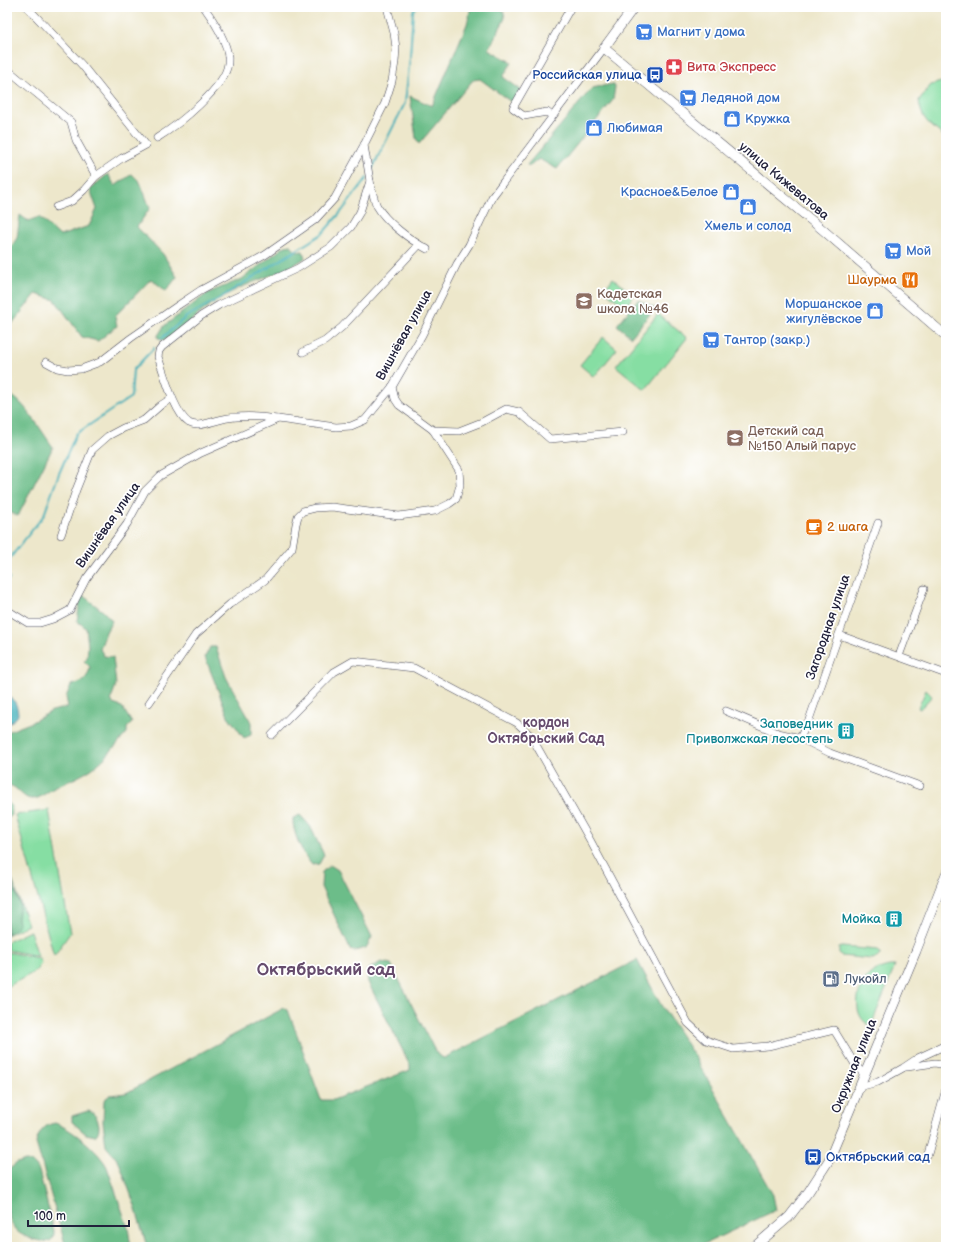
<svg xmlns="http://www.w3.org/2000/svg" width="953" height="1254" viewBox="0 0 953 1254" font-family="'Balsamiq Sans',sans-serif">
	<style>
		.green { fill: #86dea3; stroke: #54806f }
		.forest { fill: #6cbd89; stroke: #477062 }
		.water { fill: #3fafb9; stroke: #30687a }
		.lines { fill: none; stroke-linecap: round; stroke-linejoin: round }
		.stream { stroke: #3fafb9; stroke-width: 2 }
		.minor-casing { stroke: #404051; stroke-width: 8 }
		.major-casing { stroke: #404051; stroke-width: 10 }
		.minor { stroke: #fff; stroke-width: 7 }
		.major { stroke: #fff; stroke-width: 9 }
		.labels { text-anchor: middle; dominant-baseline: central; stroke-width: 3.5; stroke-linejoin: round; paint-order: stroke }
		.shop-label { font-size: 13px; fill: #366cbe; stroke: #fff; text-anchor: start }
		.health-label { font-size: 13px; fill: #be3a42; stroke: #fff; text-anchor: start }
		.transit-label { font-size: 13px; fill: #164399; stroke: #fff; text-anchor: end }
		.street-label { font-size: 13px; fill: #22223b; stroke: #fff }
		.food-label { font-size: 13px; fill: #c56008; stroke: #fff; text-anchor: end }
		.education-label { font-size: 13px; fill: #785e54; stroke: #fff; text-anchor: start }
		.culture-label { font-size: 13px; fill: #0d838f; stroke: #fff; text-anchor: end }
		.service-label { font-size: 13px; fill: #4e5e75; stroke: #fff; text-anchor: start }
		.neighbourhood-label { font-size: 14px; font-weight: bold; fill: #664c6d; stroke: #fff }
		.district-label { font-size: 17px; font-weight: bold; fill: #664c6d; stroke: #fff }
	</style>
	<rect width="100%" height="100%" fill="#fff"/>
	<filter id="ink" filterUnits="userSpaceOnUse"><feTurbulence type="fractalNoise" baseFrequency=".025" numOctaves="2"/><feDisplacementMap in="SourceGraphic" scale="8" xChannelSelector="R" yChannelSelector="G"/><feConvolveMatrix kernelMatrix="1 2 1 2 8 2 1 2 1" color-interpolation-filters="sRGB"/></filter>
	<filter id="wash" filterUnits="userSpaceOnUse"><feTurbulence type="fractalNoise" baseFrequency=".012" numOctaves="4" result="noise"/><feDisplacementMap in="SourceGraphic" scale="16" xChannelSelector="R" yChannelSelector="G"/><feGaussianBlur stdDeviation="0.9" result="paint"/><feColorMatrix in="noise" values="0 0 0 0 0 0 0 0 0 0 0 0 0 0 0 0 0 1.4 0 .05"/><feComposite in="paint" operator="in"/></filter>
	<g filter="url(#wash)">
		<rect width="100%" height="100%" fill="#ede7cb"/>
		<g class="green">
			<path d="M941,82L946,84V138C931,125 921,121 919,100L931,85Z"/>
			<polygon points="613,278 634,295 625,307 604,290"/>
			<polygon points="658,314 687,338 645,390 616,366"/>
			<polygon points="603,337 617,349 594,377 580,365"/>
			<polygon points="926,690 932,696 920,709 918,708"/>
			<polygon points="49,810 70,933 54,956 15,815"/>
			<polygon points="7,865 28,925 7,935"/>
			<polygon points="30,931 38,956 7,950 7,942"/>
			<polygon points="842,947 878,950 881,954 877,958 872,959 841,956 839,954 839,948"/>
			<polygon points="7,952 39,958 41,963 36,971 7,987"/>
			<path d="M889,966H895L871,1026C851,1017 856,989 868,976C874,970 881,968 889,966Z"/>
		</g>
		<g class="forest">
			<polygon points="471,7 501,7 504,13 505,18 489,49 512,62 503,77 521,90 512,102 511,102 480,79 473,80 419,144 416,138 410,96 432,106 467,24"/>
			<polygon points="613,84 615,87 613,100 557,169 539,159 530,166 527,165 592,88"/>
			<polygon points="108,174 115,186 132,174 140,182 150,208 137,227 163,254 177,277 166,291 151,279 115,316 117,326 98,341 82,337 55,300 36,294 11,325 7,325 7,253 17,238 20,215 28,221 39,217 60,236 89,226 97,209 90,189"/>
			<path d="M291,245L296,252L303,251L305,258C279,276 247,281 221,298C201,310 185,329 164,341L157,337L164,326L208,293L242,279L285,246Z"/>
			<polygon points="638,300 655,308 631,337 617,325"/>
			<path d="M7,393C25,401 41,431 53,447L18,516L7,511Z"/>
			<path d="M81,594L104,612L112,621L106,632L100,649L104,656L113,657L116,685L111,699L113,704L122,707L132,723L127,728V733C114,747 102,764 85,773C75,779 64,783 54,788C48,791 40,799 33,799C22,800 18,785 7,785V732L30,723L52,711L68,707L66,697L71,685C82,683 88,679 90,667L84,661L87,658L88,646L86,628L77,621Z"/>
			<polygon points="210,647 216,647 226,677 251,722 251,735 244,738 228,716 205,657"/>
			<polygon points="7,801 11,806 12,815 9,818 7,817"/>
			<path d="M300,815L310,826L324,855L319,864L312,865C303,855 292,832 293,818Z"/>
			<polygon points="330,865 338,870 372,937 366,948 354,951 350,949 321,887 322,872"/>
			<polygon points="7,868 20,905 18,918 19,925 7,935"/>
			<polygon points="637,960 661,1005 695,1057 773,1195 776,1210 698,1247 147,1247 135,1206 119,1162 106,1146 103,1122 104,1100 110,1095 126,1093 284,1008 288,1010 321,1100 333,1100 410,1070 410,1065 368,982 367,970 381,962 391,964 435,1051 439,1056 444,1058"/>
			<path d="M88,1111C98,1113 103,1130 95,1136L86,1134L72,1122V1116Z"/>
			<path d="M55,1123C72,1129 99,1151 107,1167L128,1228L131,1247H66L36,1143C39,1133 43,1125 55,1123Z"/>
			<path d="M26,1161C33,1162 36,1165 39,1171L54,1231C54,1234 54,1238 51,1240C45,1245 19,1236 15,1229C3,1213 7,1190 7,1171L17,1163Z"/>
		</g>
		<path class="water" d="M7,697C15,698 18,707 18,715L16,718L7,725Z"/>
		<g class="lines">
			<g class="stream">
				<polyline points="371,171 405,103 410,57 413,11 416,7"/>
				<polyline points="161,339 186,317 220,298 322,234 342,211 367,178"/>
				<polyline points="7,562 44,515 58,476 76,434 131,397 133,370 154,348"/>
				<polyline points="7,572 9,578 7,581"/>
			</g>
		</g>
	</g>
	<g filter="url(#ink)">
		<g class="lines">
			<defs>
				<g id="minor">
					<polyline points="27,7 82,65 146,145 122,158 96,176 84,190 72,201 56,207"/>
					<polyline points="7,69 71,122 76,140 96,176"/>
					<polyline points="552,116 547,112 524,116 513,108 571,7"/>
					<path d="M157,138C178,125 226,87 228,63C230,46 214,21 204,7"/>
					<path d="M370,181C372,189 373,198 377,206C386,222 410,240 427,249"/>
					<polyline points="303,352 325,341 342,327 419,245"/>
					<polyline points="46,362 57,368 68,370 81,369 100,362 131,338 177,306 201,290 265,255 315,220 335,198 364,145 385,103 392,81 395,62 396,48 394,33 387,7"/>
					<path d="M277,419C258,416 239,415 219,420C210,422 198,428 189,423C174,413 164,373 158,357L159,351L162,347L201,316L219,305L298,268L331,247L351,227L360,212L370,181L364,145"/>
					<polyline points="433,430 459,431 482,422 506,409 519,412 550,439 623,432"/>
					<polyline points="61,535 76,490 92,450 108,436 123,428 144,420 161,405 172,398"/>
					<polyline points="7,610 28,623 40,623 53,619 70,610 86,579 127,524 145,491 160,476 201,453 278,419 336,427 351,426 365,420 392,387 422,335 457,264 469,245 492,197 604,48"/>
					<polyline points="839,635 946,674"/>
					<polyline points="899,656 924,589"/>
					<polyline points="149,703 196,634 230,604 265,580 292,548 296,524 298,516 303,511 315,508 332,507 399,516 435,511 449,504 456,499 460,485 459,470 433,430 399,405 395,399 392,387"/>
					<polyline points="726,711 778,733 800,738 830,753 920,786"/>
					<polyline points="272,735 334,672 353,661 414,668 517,723 531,736 590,840 688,1023 706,1040 733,1049 768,1046 834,1030 856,1066 864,1074"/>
					<polyline points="800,738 809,720 878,523"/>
					<polyline points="907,1067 935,1063 946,1065"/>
					<polyline points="859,1087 878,1082 903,1068 918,1058 946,1045"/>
					<polyline points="928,1154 946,1089"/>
				</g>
				<g id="major">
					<polyline points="634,7 604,48 823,230 946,336"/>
					<polyline points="754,1247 789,1217 809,1191 829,1160 916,951 946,874"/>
				</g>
			</defs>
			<use href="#minor" class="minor-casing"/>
			<use href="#major" class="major-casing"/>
			<use href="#minor" class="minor"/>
			<use href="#major" class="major"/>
		</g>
	</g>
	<defs>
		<symbol id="supermarket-square" viewBox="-11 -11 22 22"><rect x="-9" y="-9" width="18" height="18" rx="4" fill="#3f7fe0" stroke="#fff"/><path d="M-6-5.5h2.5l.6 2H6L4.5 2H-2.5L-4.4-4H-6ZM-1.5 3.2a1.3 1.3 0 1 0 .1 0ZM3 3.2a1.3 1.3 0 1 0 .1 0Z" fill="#fff"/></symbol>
		<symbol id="pharmacy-square" viewBox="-11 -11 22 22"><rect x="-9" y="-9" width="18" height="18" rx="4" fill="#e0444e" stroke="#fff"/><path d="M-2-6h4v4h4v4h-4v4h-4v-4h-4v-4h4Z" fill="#fff"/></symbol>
		<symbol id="bus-square" viewBox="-11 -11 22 22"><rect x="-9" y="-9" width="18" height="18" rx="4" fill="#1a4fb4" stroke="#fff"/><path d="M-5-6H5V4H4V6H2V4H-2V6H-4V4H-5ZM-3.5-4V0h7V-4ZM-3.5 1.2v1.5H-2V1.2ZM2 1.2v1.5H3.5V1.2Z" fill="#fff"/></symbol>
		<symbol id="shop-square" viewBox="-11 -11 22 22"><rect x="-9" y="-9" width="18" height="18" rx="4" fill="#3f7fe0" stroke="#fff"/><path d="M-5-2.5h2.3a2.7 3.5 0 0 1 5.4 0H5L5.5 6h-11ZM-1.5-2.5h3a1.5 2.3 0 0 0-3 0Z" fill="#fff"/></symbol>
		<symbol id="restaurant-square" viewBox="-11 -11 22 22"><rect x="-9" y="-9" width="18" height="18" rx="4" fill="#e8710a" stroke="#fff"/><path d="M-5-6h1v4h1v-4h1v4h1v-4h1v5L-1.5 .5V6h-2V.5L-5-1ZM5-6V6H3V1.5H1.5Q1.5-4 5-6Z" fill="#fff"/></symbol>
		<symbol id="school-square" viewBox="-11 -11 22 22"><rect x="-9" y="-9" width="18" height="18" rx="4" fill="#8d6e63" stroke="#fff"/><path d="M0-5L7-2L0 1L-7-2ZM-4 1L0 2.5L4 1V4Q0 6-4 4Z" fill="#fff"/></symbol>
		<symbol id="cafe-square" viewBox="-11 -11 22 22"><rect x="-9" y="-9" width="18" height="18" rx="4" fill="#e8710a" stroke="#fff"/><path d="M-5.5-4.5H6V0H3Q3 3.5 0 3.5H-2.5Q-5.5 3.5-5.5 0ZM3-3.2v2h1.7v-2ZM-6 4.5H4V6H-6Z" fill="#fff"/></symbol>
		<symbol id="building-square" viewBox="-11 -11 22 22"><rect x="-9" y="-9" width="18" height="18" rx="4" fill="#0f9aa8" stroke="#fff"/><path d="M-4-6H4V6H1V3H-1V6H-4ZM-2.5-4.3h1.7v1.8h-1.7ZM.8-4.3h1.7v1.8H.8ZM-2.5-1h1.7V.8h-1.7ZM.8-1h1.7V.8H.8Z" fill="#fff"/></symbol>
		<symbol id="fuel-square" viewBox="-11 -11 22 22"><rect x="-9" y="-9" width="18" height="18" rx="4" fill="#5c6f8a" stroke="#fff"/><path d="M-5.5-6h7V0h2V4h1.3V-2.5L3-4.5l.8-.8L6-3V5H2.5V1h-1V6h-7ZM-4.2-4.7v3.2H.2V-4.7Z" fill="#fff"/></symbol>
	</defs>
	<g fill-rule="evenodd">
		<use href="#supermarket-square" x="634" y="22" width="20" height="20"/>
		<use href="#pharmacy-square" x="664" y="57" width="20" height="20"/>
		<use href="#bus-square" x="645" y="65" width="20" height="20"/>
		<use href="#supermarket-square" x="678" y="88" width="20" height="20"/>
		<use href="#shop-square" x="722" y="109" width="20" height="20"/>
		<use href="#shop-square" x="584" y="118" width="20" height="20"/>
		<use href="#shop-square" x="721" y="182" width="20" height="20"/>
		<use href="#shop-square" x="738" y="197" width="20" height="20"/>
		<use href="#supermarket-square" x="883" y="241" width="20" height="20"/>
		<use href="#restaurant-square" x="900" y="270" width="20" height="20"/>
		<use href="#school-square" x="574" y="291" width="20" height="20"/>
		<use href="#shop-square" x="865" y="301" width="20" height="20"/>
		<use href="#supermarket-square" x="701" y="330" width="20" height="20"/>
		<use href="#school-square" x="725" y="428" width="20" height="20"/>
		<use href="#cafe-square" x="804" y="517" width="20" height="20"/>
		<use href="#building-square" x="836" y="721" width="20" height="20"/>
		<use href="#building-square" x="884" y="909" width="20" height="20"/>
		<use href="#fuel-square" x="821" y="969" width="20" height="20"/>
		<use href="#bus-square" x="803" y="1147" width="20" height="20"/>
	</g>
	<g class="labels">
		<g class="shop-label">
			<text x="657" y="32">Магнит у дома</text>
			<text x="701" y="98">Ледяной дом</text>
			<text x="745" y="119">Кружка</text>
			<text x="607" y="128">Любимая</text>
			<text x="718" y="192" text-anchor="end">Красное&amp;Белое</text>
			<text x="748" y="226" text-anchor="middle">Хмель и солод</text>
			<text x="906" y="251">Мой</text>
			<text x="862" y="304" text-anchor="end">Моршанское<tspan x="862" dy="15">жигулёвское</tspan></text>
			<text x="724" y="340">Тантор (закр.)</text>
		</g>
		<g class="health-label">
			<text x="687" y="67">Вита Экспресс</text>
		</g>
		<g class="transit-label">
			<text x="642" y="75">Российская улица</text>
			<text x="826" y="1157" text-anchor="start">Октябрьский сад</text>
		</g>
		<g class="street-label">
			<text transform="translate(784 181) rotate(40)">улица Кижеватова</text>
			<text transform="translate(404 335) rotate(-61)">Вишнёвая улица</text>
			<text transform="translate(108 525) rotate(-55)">Вишнёвая улица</text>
			<text transform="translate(828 627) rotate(-71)">Загородная улица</text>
			<text transform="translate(854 1066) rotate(-68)">Окружная улица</text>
		</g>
		<g class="food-label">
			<text x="897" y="280">Шаурма</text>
			<text x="827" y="527" text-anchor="start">2 шага</text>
		</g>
		<g class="education-label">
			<text x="597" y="294">Кадетская<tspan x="597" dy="15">школа №46</tspan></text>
			<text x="748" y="431">Детский сад<tspan x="748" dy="15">№150 Алый парус</tspan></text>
		</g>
		<g class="culture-label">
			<text x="833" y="724">Заповедник<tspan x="833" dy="15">Приволжская лесостепь</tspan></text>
			<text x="881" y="919">Мойка</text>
		</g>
		<g class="service-label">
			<text x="844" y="979">Лукойл</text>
		</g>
		<g class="neighbourhood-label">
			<text x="546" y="722">кордон<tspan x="546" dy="16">Октябрьский Сад</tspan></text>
		</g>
		<g class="district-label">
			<text x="326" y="970">Октябрьский сад</text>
		</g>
	</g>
	<rect width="953" height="1254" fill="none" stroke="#fff" stroke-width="24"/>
	<path d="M28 1220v6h101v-6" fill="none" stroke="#22223b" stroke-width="2"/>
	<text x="34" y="1220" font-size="12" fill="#22223b" stroke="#ffffff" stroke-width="3" paint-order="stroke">100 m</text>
</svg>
